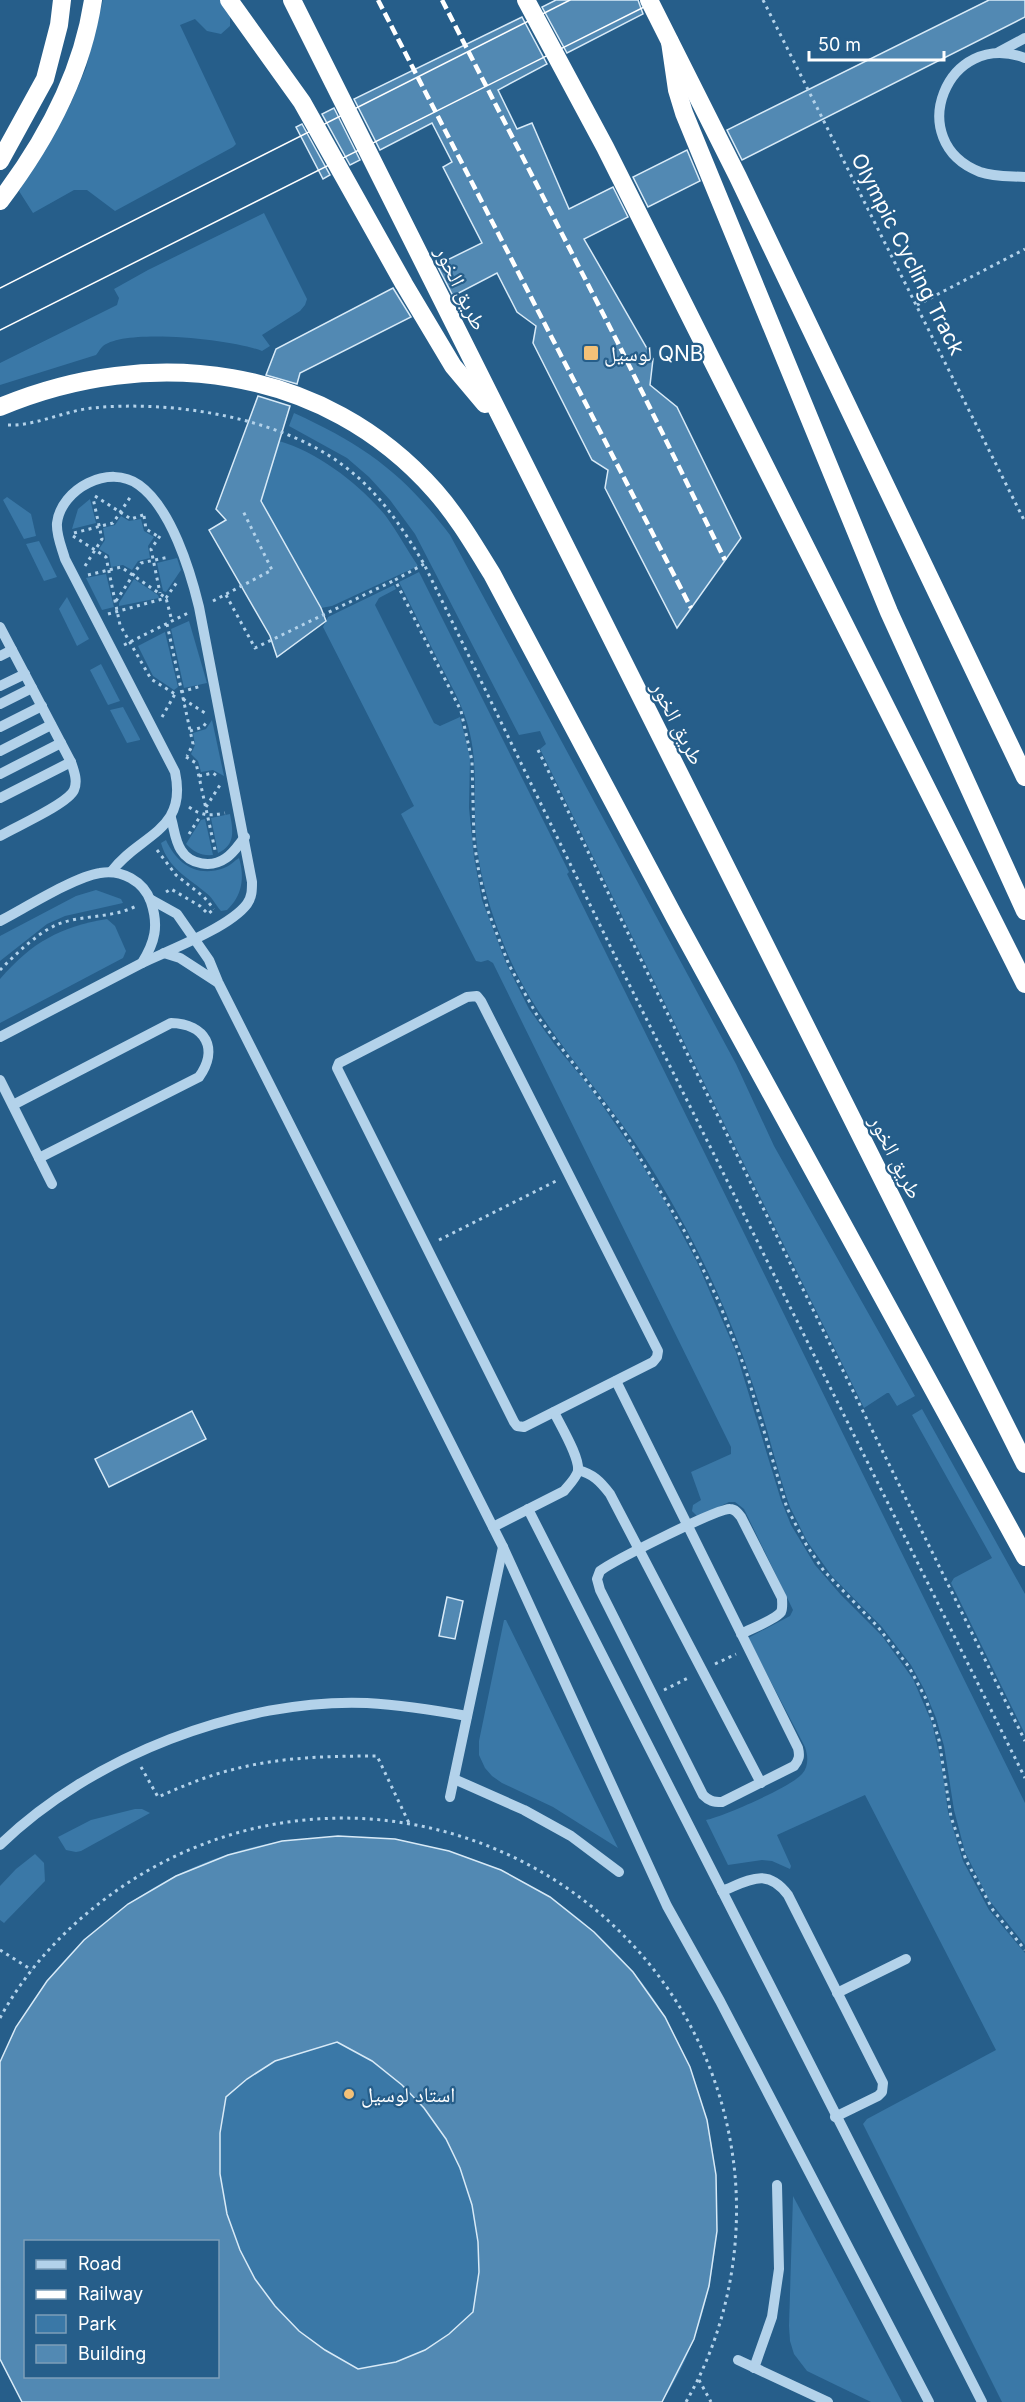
<svg xmlns="http://www.w3.org/2000/svg" width="1025" height="2402" viewBox="0 0 1025 2402" font-family="Inter,'Noto Naskh Arabic',sans-serif">
	<style>
		.green { fill: #3a78a7; fill-rule: evenodd }
		.building { fill: #5289b3; stroke: #d8eaf7; stroke-width: 1.5; fill-rule: evenodd }
		.lines { fill: none; stroke-linecap: round; stroke-linejoin: round }
		.path { stroke: #b3d2ea; stroke-width: 3; stroke-dasharray: 3 4.5; stroke-linecap: butt }
		.minor { stroke: #b3d2ea; stroke-width: 10 }
		.highway { stroke: #fff; stroke-width: 18 }
		.tram { stroke: #fff; stroke-width: 1.5 }
		.rail { stroke: #fff; stroke-width: 4.5; stroke-dasharray: 10 4.5; stroke-linecap: butt }
		.poi-dot { fill: #f3c178; stroke: #265e8a; stroke-width: 2 }
		.labels { text-anchor: middle; dominant-baseline: central; stroke-width: 4.5; stroke-linejoin: round; paint-order: stroke }
		.street-label { font-size: 21px; fill: #fff; stroke: #265e8a }
		.poi-label { font-size: 21px; fill: #fff; stroke: #265e8a; text-anchor: start }
	</style>
	<rect width="100%" height="100%" fill="#265e8a"/>
	<g class="green">
		<polygon points="103,0 222,0 230,11 230,26 221,34 207,31 195,19 180,25 236,144 233,147 115,211 87,190 74,190 33,213 19,191 70,105 86,68"/>
		<path d="M264,213L307,299L305,305L300,311L262,335L270,346L262,351C235,340 123,327 102,347C99,350 98,353 96,355L0,385V363L117,305L119,298L114,289L148,270Z"/>
		<path d="M294,413C364,445 403,473 450,535L736,1064L774,1146L915,1396L897,1406L889,1393H887L864,1408L540,749L546,744L540,731L519,735L415,534L390,500L369,477L347,458L289,426Z"/>
		<path d="M279,441C318,452 359,484 385,515C397,531 407,550 418,566L332,606L321,608L261,501Z"/>
		<polygon points="7,497 31,514 36,536 24,539 3,500"/>
		<polygon points="90,499 96,523 72,529 78,509"/>
		<polygon points="121,516 129,521 141,519 144,531 154,537 148,546 150,558 138,561 132,570 123,565 111,567 109,555 99,549 105,540 103,528 115,525"/>
		<polygon points="39,541 57,577 44,581 26,544"/>
		<polygon points="177,558 181,570 166,592 163,591 157,563"/>
		<path d="M419,572L569,872L567,874L1025,1803V1945L989,1900L965,1852L954,1810L944,1746L936,1718L924,1689L911,1665L882,1627L831,1575L807,1541L790,1507C776,1467 767,1425 753,1385C727,1305 690,1229 645,1158C601,1088 538,1028 506,950C491,914 479,875 476,837C473,803 478,768 470,734C465,709 452,687 440,664C426,637 413,609 399,582Z"/>
		<polygon points="106,574 114,607 102,610 86,578"/>
		<polygon points="134,579 158,595 159,598 119,606 119,603"/>
		<path d="M394,585L396,589L379,598L375,605L434,723L440,726L460,717L470,757L469,808L474,857L482,900L506,963L529,1009L555,1045L589,1086L629,1144L664,1200L697,1262L736,1352L781,1500L791,1525L815,1565L841,1595L882,1636L913,1679L932,1723L941,1762L948,1812L963,1861L989,1910L1025,1953V2402H1002L863,2124L867,2119L996,2050L865,1795L777,1835L791,1866L790,1869L772,1861L762,1860L728,1865L706,1820C724,1816 791,1787 802,1774C809,1766 808,1756 805,1747L748,1638L790,1616L793,1610L744,1509L735,1502H729L700,1516H697L692,1511L693,1505L701,1500L691,1472L731,1454V1447L493,963L488,960L481,962L476,961L401,814L414,806L323,627L328,617Z"/>
		<polygon points="67,597 89,639 77,646 59,609"/>
		<polygon points="189,621 207,683 184,688 171,629"/>
		<polygon points="165,632 178,687 174,690 153,676 138,646"/>
		<polygon points="101,664 120,701 108,705 90,670"/>
		<polygon points="123,707 140,739 140,740 127,743 110,710"/>
		<polygon points="212,720 224,776 213,770 201,772 198,761 191,754 195,745 193,733 206,729"/>
		<path d="M230,814C233,830 236,845 218,853L211,818Z"/>
		<path d="M205,819L213,855C201,856 194,852 186,844L201,820Z"/>
		<path d="M166,840C177,864 197,878 224,868C230,866 234,861 239,858C245,878 242,896 227,910L221,911C215,904 212,897 205,892C187,877 168,868 161,843Z"/>
		<polygon points="96,890 121,899 123,903 65,916 47,924 0,961 0,936 76,896"/>
		<path d="M107,919L115,926L126,951L123,958L0,1023V979C32,942 60,927 107,919Z"/>
		<polygon points="922,1409 1025,1594 1025,1734 951,1583 954,1578 992,1558 912,1415"/>
		<polygon points="504,1620 506,1620 618,1848 553,1807 502,1783 492,1776 485,1768 479,1755 479,1741"/>
		<polygon points="135,1809 142,1809 150,1813 81,1851 76,1852 66,1850 58,1837 91,1820"/>
		<path d="M338,1836C357,1837 378,1837 397,1840C451,1849 502,1867 549,1897C592,1924 640,1972 665,2017C673,2032 679,2051 685,2067C693,2085 703,2104 707,2122C729,2215 715,2322 662,2402H22L16,2027C27,2012 36,1995 47,1981C104,1908 191,1855 283,1841C301,1838 320,1838 338,1836ZM26,2242H218V2376H26Z"/>
		<polygon points="35,1854 44,1863 45,1881 4,1923 0,1920 0,1886 16,1869"/>
		<polygon points="793,2196 902,2402 871,2402 807,2371 794,2354 790,2341 789,2326"/>
	</g>
	<g class="building">
		<polygon points="556,0 638,0 643,14 567,53 542,7"/>
		<polygon points="989,0 1025,0 1025,17 742,160 727,130"/>
		<polygon points="522,17 547,64 498,90 517,129 532,123 569,209 613,187 628,217 584,239 653,359 650,385 677,407 741,538 677,628 605,488 608,470 592,460 533,343 536,326 517,312 497,273 453,296 437,265 482,243 443,167 452,162 432,123 380,150 354,99"/>
		<polygon points="334,108 360,160 350,165 322,114"/>
		<polygon points="302,124 330,175 323,179 296,127"/>
		<polygon points="687,150 700,181 648,207 633,177"/>
		<polygon points="393,288 411,317 300,373 297,384 266,375 276,349"/>
		<polygon points="258,396 290,406 261,501 321,608 326,621 277,657 270,636 209,530 226,520 216,509"/>
		<polygon points="192,1411 206,1439 109,1487 95,1459"/>
		<polygon points="447,1597 463,1601 455,1639 439,1636"/>
		<path d="M338,1836L395,1839L449,1851L501,1870L550,1897L594,1932L633,1972L665,2017L690,2067L707,2120L716,2175L717,2231L709,2286L694,2339L662,2402H22L0,2359V2062L16,2027L47,1981L84,1940L128,1904L176,1876L228,1855L282,1841ZM337,2042L372,2061L402,2085L424,2108L446,2139L460,2168L472,2205L478,2242L479,2272L473,2312L449,2334L425,2350L396,2362L358,2369L325,2350L299,2331L275,2306L255,2279L240,2250L227,2214L220,2174V2133L226,2097L247,2079L275,2061ZM26,2241H218V2376H26Z"/>
	</g>
	<g class="lines">
		<g class="path">
			<polyline points="763,0 1025,522"/>
			<polyline points="917,305 1025,249"/>
			<path d="M8,425C36,426 64,411 92,408C172,400 280,417 344,466C379,492 402,527 424,564L616,958L1025,1778"/>
			<polyline points="95,496 131,519 146,514"/>
			<polyline points="144,516 146,529 159,537"/>
			<polyline points="74,533 113,523 131,496"/>
			<polyline points="73,536 106,557 120,625 151,679 175,694"/>
			<polyline points="160,536 151,549 160,593"/>
			<polyline points="424,564 395,580 461,711 472,761 474,841 479,873 488,911 509,965 538,1017 620,1125 685,1232 718,1300 746,1371 787,1508 807,1546 824,1571 878,1627 909,1667 926,1699 939,1740 951,1817 966,1860 993,1910 1025,1950"/>
			<polyline points="85,566 102,539 93,498"/>
			<polyline points="88,575 121,567 166,598 172,621"/>
			<polyline points="226,595 255,648 395,580"/>
			<polyline points="116,601 141,563 169,557"/>
			<polyline points="213,601 272,570 243,511"/>
			<polyline points="108,614 166,598 177,582"/>
			<polyline points="167,624 193,744 187,756"/>
			<polyline points="124,645 188,613"/>
			<polyline points="181,692 201,686"/>
			<polyline points="183,699 205,713"/>
			<polyline points="162,717 175,694"/>
			<polyline points="190,731 203,727 206,723"/>
			<polyline points="538,750 1025,1741"/>
			<polyline points="186,757 196,763 215,850"/>
			<polyline points="199,776 213,773 217,776"/>
			<path d="M189,807C202,816 209,816 225,813"/>
			<polyline points="206,807 220,785"/>
			<polyline points="189,834 201,815"/>
			<polyline points="157,850 176,875 204,897 214,909"/>
			<polyline points="166,892 171,889 200,906 208,914 214,909"/>
			<path d="M0,970C16,954 35,935 56,925C82,914 113,919 138,905"/>
			<polyline points="439,1240 556,1181"/>
			<polyline points="715,1664 736,1654"/>
			<polyline points="664,1690 690,1677"/>
			<path d="M141,1767L158,1797C183,1786 209,1775 235,1769C281,1757 330,1756 377,1756L409,1823"/>
			<polyline points="0,1950 32,1970"/>
			<path d="M0,2018C33,1957 87,1906 147,1871C396,1728 708,1890 735,2175C742,2254 725,2334 686,2402"/>
			<polyline points="699,2380 711,2402"/>
		</g>
		<g class="minor">
			<polyline points="999,52 1025,38"/>
			<path d="M1025,58C947,28 902,142 980,172C994,177 1010,176 1025,177"/>
			<path d="M0,627L71,762C74,771 78,781 74,790C68,804 15,827 0,836"/>
			<polyline points="0,656 12,650"/>
			<polyline points="0,686 25,674"/>
			<polyline points="0,704 32,688"/>
			<polyline points="0,727 42,706"/>
			<polyline points="0,751 51,725"/>
			<polyline points="0,774 61,743"/>
			<polyline points="0,798 71,762"/>
			<path d="M171,818C174,828 175,841 181,850C190,865 212,868 226,858C234,853 239,844 245,837"/>
			<path d="M111,872C139,834 188,832 175,772L65,559C62,548 56,535 57,523C61,489 109,463 139,485C171,508 190,570 199,607L252,882C252,890 252,897 247,904C230,927 170,950 142,963"/>
			<polyline points="150,899 177,914 209,960 218,982 503,1547 667,1906 720,2001 929,2402"/>
			<path d="M0,921C25,908 74,877 100,873C121,869 144,881 151,902C159,926 155,942 142,963L0,1037"/>
			<polyline points="164,953 180,958 217,982"/>
			<polygon points="477,996 481,1001 658,1351 657,1357 653,1362 524,1427 517,1426 514,1422 337,1068 339,1063 343,1061 467,997"/>
			<polyline points="0,1080 52,1184"/>
			<path d="M13,1105L171,1023C206,1024 219,1049 199,1077L39,1158"/>
			<path d="M616,1381L798,1748C800,1756 799,1760 794,1766L722,1802C713,1802 709,1801 703,1795L600,1590L597,1579L600,1571C613,1561 718,1508 730,1509C735,1509 738,1513 741,1517L782,1598C782,1602 783,1608 781,1612C775,1620 750,1629 741,1634"/>
			<path d="M578,1470C593,1474 600,1481 610,1494L761,1783"/>
			<polyline points="528,1509 982,2402"/>
			<path d="M493,1527L564,1491C569,1485 576,1478 578,1471C580,1457 560,1425 554,1412"/>
			<polyline points="454,1779 524,1810 571,1836 619,1872"/>
			<polyline points="450,1797 503,1547"/>
			<path d="M0,1845C90,1757 241,1698 367,1703C401,1705 434,1710 467,1716"/>
			<path d="M722,1891C750,1880 767,1867 788,1895L883,2083L882,2092L878,2096L835,2117"/>
			<polyline points="837,1993 906,1959"/>
			<polyline points="738,2360 828,2402"/>
			<polyline points="754,2368 772,2317 779,2269 777,2185"/>
		</g>
		<g class="highway">
			<polyline points="229,0 302,102 404,284 453,366 485,404"/>
			<polyline points="292,0 1025,1464"/>
			<polyline points="526,0 605,147 1025,984"/>
			<polyline points="649,0 738,177 1025,777"/>
			<polyline points="670,42 677,90 684,113 889,612 1025,911"/>
			<polyline points="0,161 45,79 59,25 62,0"/>
			<path d="M0,201C45,142 82,74 93,0"/>
			<path d="M0,407C150,344 324,365 435,491C457,516 474,545 492,574L675,918L1025,1557"/>
		</g>
		<g class="tram">
			<polyline points="0,288 570,0"/>
			<polyline points="0,330 658,0"/>
		</g>
		<g class="rail">
			<polyline points="378,0 691,608"/>
			<polyline points="442,0 617,341 725,560"/>
		</g>
	</g>
	<g class="poi-dot">
		<rect x="583" y="345" width="16" height="16" rx="3"/>
		<circle cx="349" cy="2094" r="6"/>
	</g>
	<g class="labels">
		<g class="street-label">
			<text transform="translate(908 254) rotate(63)">Olympic Cycling Track</text>
			<text transform="translate(461 288) rotate(64)">طريق الخور</text>
			<text transform="translate(678 723) rotate(63)">طريق الخور</text>
			<text transform="translate(896 1157) rotate(63)">طريق الخور</text>
		</g>
		<g class="poi-label">
			<text x="604" y="353">لوسيل QNB</text>
			<text x="361" y="2094">استاد لوسيل</text>
		</g>
	</g>
	<rect x="24" y="2240" width="195" height="138" fill="#265e8a" stroke="#7d9eb9" stroke-width="1.5"/>
	<rect x="36" y="2260" width="30" height="9" fill="#b3d2ea" stroke="#7d9eb9" stroke-width="1.5"/>
	<text x="78" y="2270" font-size="18" fill="#ffffff">Road</text>
	<rect x="36" y="2290" width="30" height="9" fill="#ffffff" stroke="#7d9eb9" stroke-width="1.5"/>
	<text x="78" y="2300" font-size="18" fill="#ffffff">Railway</text>
	<rect x="36" y="2315" width="30" height="18" fill="#3a78a7" stroke="#7d9eb9" stroke-width="1.5"/>
	<text x="78" y="2330" font-size="18" fill="#ffffff">Park</text>
	<rect x="36" y="2345" width="30" height="18" fill="#5289b3" stroke="#7d9eb9" stroke-width="1.5"/>
	<text x="78" y="2360" font-size="18" fill="#ffffff">Building</text>
	<path d="M809 51v9h135v-9" fill="none" stroke="#ffffff" stroke-width="3"/>
	<text x="818" y="51" font-size="18" fill="#ffffff" stroke="#265e8a" stroke-width="4.5" paint-order="stroke">50 m</text>
</svg>
